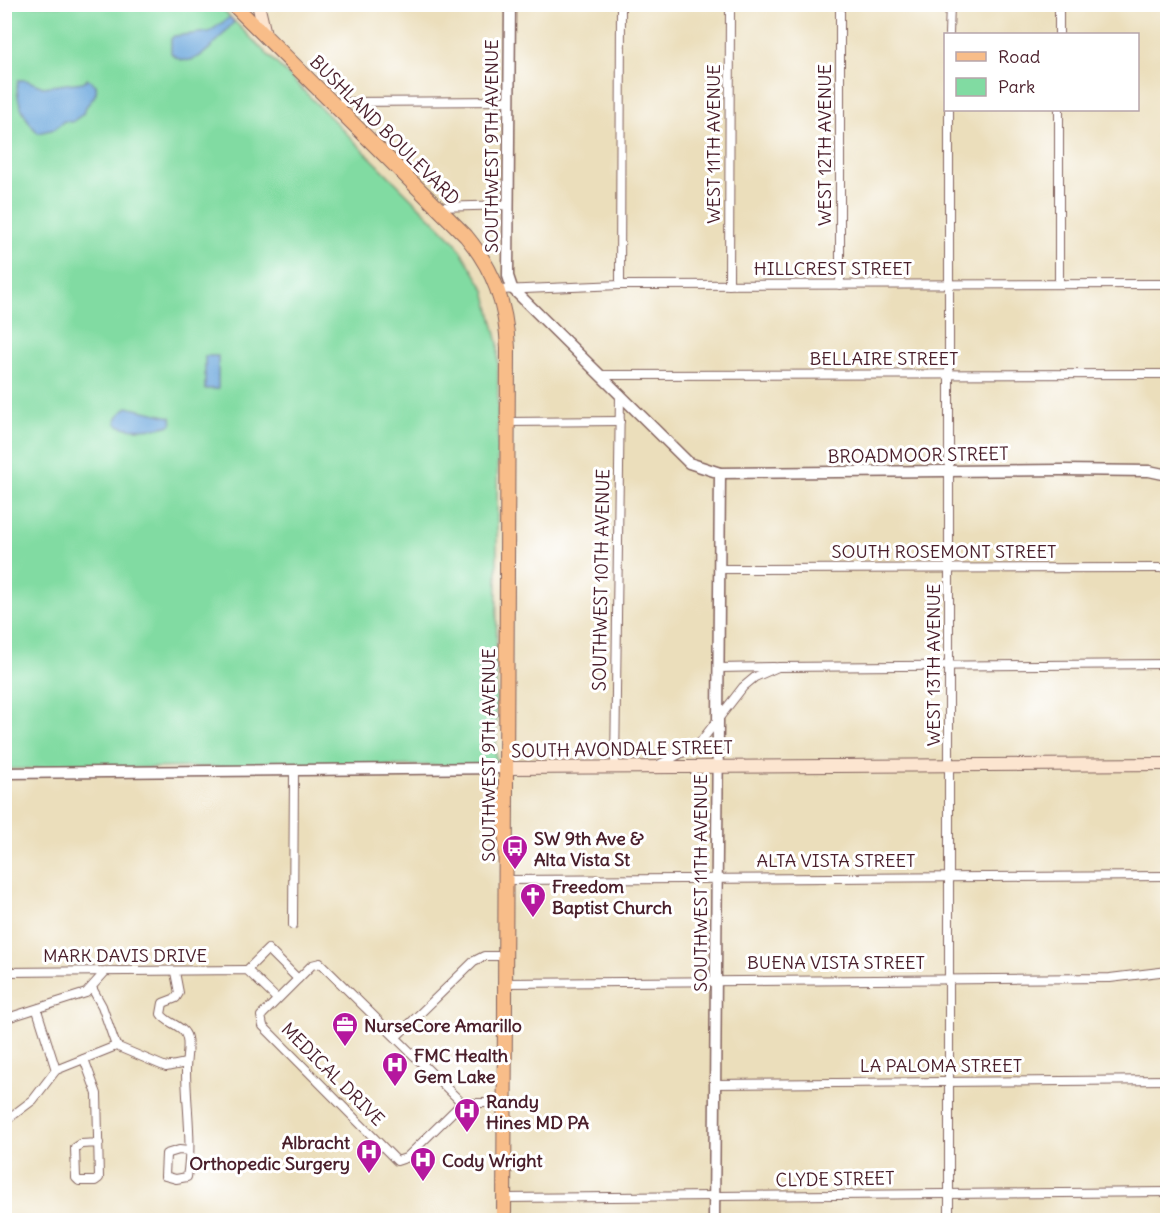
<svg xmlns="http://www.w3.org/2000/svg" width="1172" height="1225" viewBox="0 0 1172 1225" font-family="Delius,sans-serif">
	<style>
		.green { fill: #81dba2; stroke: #667d66; stroke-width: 1.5 }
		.water { fill: #6da8dd; stroke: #5c6484; stroke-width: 1.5 }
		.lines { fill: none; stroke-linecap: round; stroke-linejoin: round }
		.minor-casing { stroke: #82625d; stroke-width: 10 }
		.tertiary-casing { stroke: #82625d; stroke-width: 13 }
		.secondary-casing { stroke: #82625d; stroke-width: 14 }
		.primary-casing { stroke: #82625d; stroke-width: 16 }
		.minor { stroke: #fff; stroke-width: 8 }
		.tertiary { stroke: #fff; stroke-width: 10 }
		.secondary { stroke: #fce5d0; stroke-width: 12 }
		.primary { stroke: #f8bd89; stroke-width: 14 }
		.labels { text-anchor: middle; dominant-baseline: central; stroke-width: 6; stroke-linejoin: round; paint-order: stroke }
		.street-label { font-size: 18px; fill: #4a1f2b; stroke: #fff }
		.poi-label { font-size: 18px; font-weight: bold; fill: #4a1f2b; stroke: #fff; text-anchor: start }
	</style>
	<rect width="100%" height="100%" fill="#fff"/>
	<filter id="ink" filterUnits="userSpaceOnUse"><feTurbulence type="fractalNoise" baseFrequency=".0167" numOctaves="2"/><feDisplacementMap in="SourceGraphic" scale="12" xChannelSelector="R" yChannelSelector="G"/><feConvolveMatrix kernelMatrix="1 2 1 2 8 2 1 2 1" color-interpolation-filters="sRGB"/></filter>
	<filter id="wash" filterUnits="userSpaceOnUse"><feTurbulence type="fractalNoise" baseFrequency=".008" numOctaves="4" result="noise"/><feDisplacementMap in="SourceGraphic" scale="24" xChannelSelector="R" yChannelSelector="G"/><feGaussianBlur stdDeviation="1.35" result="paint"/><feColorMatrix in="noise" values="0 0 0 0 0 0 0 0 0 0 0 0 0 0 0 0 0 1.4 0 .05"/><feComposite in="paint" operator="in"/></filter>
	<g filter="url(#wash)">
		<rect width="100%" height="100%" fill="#ebdebb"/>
		<polygon class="green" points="4,5 218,5 456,243 485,290 498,343 496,761 493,765 5,769"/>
		<g class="water">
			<path d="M230,17L234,22C220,37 193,77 171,53V39L174,36L209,32Z"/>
			<path d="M87,79L96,85C99,99 86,101 83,114L72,122L64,121L55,129L38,133C25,119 14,99 18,80H26L43,87L83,82Z"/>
			<rect x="205" y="356" width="13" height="33"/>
			<path d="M127,407L171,417L172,424C161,429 124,432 116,423L117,417Z"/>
		</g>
	</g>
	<g filter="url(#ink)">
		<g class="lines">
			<defs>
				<g id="minor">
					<polyline points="949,34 950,4"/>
					<polyline points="1059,34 1059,4"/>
					<polyline points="334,105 344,102 509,101"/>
					<polyline points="437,207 509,205"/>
					<polyline points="1059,284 1059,110"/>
					<polyline points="620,285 621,4"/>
					<polyline points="729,285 730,4"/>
					<polyline points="840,285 840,4"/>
					<polyline points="499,290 620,285 1168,284"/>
					<polyline points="600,375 1168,374"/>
					<polyline points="508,422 620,421"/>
					<polyline points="720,569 1168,568"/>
					<polyline points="719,668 774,667"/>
					<polyline points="658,765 698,745 743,687 755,677 778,667 1168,664"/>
					<polyline points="615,766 620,394"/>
					<polyline points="505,880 1168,876"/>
					<polyline points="293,925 294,772"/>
					<polyline points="247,970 268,949 298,979"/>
					<polyline points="4,972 247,970 277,999"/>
					<path d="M175,972L179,993L176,998L163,1003L161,1014C167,1024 184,1025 187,1038C189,1048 186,1060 186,1070C186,1104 193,1143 187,1177L176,1179L165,1176L166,1154L179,1150L189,1151"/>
					<polyline points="505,983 1110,978 1168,971"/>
					<polyline points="92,988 102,1006 116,1046"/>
					<polyline points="37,1010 56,1070"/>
					<polyline points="4,1019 86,993 105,972"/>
					<polyline points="396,1037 474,961 484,956 505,956"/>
					<polyline points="84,1059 97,1094 99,1178 95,1181 79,1181 76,1178 75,1148 81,1144 99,1143"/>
					<polyline points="715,1084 1168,1080"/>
					<polyline points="462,1103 406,1158 397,1161 263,1026 261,1016 312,965 320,963 462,1103 505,1103"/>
					<polyline points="4,1122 33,1100 56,1070 116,1046 166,1067 186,1063"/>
					<polyline points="504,1198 1168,1192"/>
					<polyline points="949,1220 949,110"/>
				</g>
				<g id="tertiary">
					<polyline points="510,4 508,276 512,288 689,463 720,473 1061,470 1149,471 1168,475"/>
					<polyline points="4,773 506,768"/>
					<polyline points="714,1220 720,473"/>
				</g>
				<g id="secondary">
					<polyline points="258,4 266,38"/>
					<polyline points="506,768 1168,764"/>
				</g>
				<path id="primary" d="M233,4L466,236C494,270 506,304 508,348L504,1220"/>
			</defs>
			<use href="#minor" class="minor-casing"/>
			<use href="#tertiary" class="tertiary-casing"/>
			<use href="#secondary" class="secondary-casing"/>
			<use href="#primary" class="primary-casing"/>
			<use href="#minor" class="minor"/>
			<use href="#tertiary" class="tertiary"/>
			<use href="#secondary" class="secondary"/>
			<use href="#primary" class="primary"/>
		</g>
	</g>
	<defs>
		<symbol id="bus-pin" viewBox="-11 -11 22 30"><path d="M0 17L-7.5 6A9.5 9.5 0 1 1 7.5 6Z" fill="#b5179e" stroke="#fff"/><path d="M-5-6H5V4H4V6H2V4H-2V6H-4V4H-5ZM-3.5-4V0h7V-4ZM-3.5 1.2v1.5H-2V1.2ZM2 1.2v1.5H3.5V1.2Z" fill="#fff"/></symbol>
		<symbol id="church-pin" viewBox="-11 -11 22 30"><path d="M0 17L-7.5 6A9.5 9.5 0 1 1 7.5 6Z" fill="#b5179e" stroke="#fff"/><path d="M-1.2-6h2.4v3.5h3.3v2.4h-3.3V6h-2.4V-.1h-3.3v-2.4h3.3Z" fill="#fff"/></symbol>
		<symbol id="office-pin" viewBox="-11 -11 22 30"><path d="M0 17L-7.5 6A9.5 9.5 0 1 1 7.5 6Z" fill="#b5179e" stroke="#fff"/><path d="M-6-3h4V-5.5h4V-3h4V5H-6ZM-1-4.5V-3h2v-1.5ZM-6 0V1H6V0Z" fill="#fff"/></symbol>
		<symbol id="hospital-pin" viewBox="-11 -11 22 30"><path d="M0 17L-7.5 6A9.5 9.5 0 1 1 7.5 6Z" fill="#b5179e" stroke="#fff"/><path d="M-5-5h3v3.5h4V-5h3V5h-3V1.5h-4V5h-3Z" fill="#fff"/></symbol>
	</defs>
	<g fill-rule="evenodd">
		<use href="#bus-pin" x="500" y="833" width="30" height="40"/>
		<use href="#church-pin" x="518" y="881" width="30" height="40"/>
		<use href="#office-pin" x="330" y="1010" width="30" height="40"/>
		<use href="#hospital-pin" x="380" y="1050" width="30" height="40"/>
		<use href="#hospital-pin" x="452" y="1096" width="30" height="40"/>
		<use href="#hospital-pin" x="354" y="1137" width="30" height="40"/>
		<use href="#hospital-pin" x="408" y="1145" width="30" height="40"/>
	</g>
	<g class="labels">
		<g class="street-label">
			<text transform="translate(385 130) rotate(45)">BUSHLAND BOULEVARD</text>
			<text transform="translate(713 144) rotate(-90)">WEST 11TH AVENUE</text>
			<text transform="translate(824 145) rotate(-90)">WEST 12TH AVENUE</text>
			<text transform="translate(491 146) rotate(-90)">SOUTHWEST 9TH AVENUE</text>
			<text x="833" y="268">HILLCREST STREET</text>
			<text x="884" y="358">BELLAIRE STREET</text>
			<text transform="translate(918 455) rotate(-1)">BROADMOOR STREET</text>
			<text x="944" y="551">SOUTH ROSEMONT STREET</text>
			<text transform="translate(601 580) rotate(-89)">SOUTHWEST 10TH AVENUE</text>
			<text transform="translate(933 665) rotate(-90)">WEST 13TH AVENUE</text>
			<text transform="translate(622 749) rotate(-1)">SOUTH AVONDALE STREET</text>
			<text transform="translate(488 755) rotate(-90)">SOUTHWEST 9TH AVENUE</text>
			<text x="836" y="860">ALTA VISTA STREET</text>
			<text transform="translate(700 883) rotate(-90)">SOUTHWEST 11TH AVENUE</text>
			<text x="125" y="955">MARK DAVIS DRIVE</text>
			<text x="836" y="962">BUENA VISTA STREET</text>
			<text x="941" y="1065">LA PALOMA STREET</text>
			<text transform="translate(333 1074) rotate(45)">MEDICAL DRIVE</text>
			<text transform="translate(835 1179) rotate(-1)">CLYDE STREET</text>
		</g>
		<g class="poi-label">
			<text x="534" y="838">SW 9th Ave &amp;<tspan x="534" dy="21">Alta Vista St</tspan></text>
			<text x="552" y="886">Freedom<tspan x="552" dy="21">Baptist Church</tspan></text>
			<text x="364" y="1025">NurseCore Amarillo</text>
			<text x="414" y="1055">FMC Health<tspan x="414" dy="21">Gem Lake</tspan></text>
			<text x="486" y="1101">Randy<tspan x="486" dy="21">Hines MD PA</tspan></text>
			<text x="350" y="1142" text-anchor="end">Albracht<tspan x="350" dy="21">Orthopedic Surgery</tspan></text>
			<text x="442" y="1160">Cody Wright</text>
		</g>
	</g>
	<rect width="1172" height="1225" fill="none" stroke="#fff" stroke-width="24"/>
	<rect x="944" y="33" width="195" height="78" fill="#ffffff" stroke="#b7a5aa" stroke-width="1.5"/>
	<rect x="956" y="52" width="30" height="9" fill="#f8bd89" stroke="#b7a5aa" stroke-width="1.5"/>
	<text x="998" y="63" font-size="18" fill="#4a1f2b">Road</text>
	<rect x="956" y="78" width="30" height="18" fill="#81dba2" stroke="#b7a5aa" stroke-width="1.5"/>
	<text x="998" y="93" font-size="18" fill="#4a1f2b">Park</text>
</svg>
